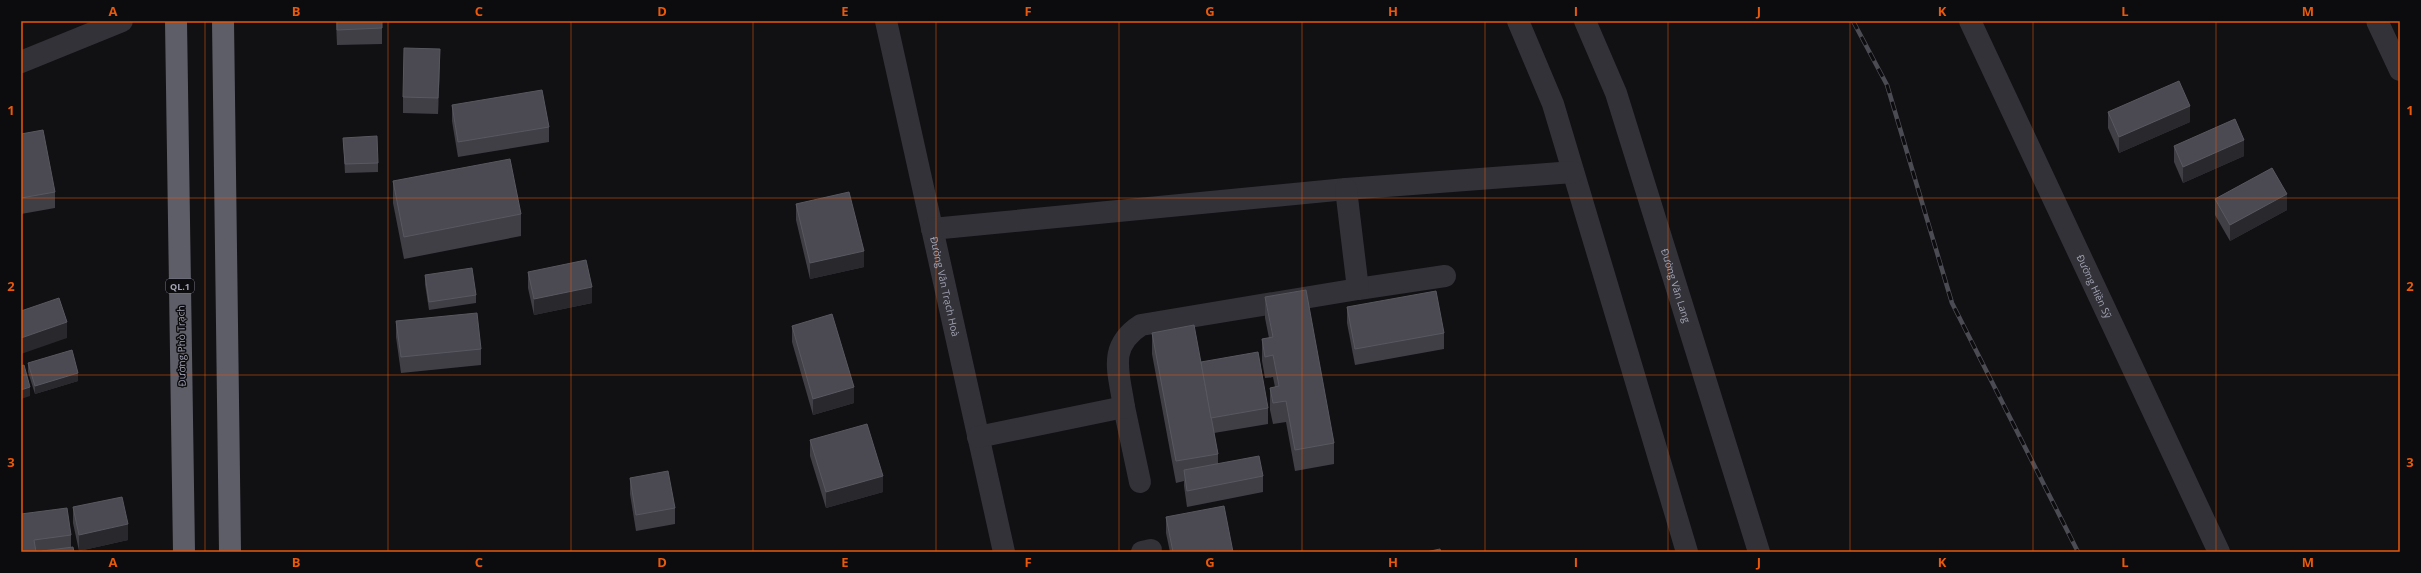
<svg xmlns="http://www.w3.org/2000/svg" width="2421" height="573" viewBox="0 0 2421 573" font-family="'Open Sans',sans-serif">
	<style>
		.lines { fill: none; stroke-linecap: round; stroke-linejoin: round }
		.minor { stroke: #323238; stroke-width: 22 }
		.highway { stroke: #5e5e69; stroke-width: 22 }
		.rail-casing { stroke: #4b4b53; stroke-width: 4.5 }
		.rail { stroke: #0c0c0e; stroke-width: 3; stroke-dasharray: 9; stroke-linecap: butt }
		.wall { fill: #403f46 }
		.shaded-wall { fill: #29282d }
		.building { fill: #4b4a52; stroke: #585861 }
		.grid { fill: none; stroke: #e8590c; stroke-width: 1; stroke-opacity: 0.55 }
		.labels { text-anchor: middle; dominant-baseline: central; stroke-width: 3; stroke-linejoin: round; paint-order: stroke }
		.shield { fill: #0c0c0e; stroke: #757682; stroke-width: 1 }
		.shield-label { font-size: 9px; font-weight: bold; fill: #a2a3b4 }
		.street-label { font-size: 10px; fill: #a2a3b4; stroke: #0c0c0e }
		.neatline { fill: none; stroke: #e8590c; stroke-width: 1.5 }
		.grid-label { font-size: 13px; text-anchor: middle; font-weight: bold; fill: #e8590c }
	</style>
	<rect width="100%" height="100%" fill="#111113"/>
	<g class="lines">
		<g class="minor">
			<path id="s1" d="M886,21L1004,552"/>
			<polyline points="1518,21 1553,104 1687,552"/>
			<path id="s2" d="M1585,21L1616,93L1759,552"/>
			<path id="s3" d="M1970,21L2219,552"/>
			<polyline points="2377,21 2400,70"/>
			<polyline points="21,62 122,21"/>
			<polyline points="932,229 1346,189 1573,172"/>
			<polyline points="1358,289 1445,276"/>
			<polyline points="1124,407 1140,482"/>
			<path d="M978,437L1124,407C1119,372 1107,347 1141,325L1358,289L1346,189"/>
			<polyline points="1142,552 1151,550"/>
		</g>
		<g class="highway">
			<polyline points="176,21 184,552"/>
			<polyline points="223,21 230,552"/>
		</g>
		<defs>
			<polyline id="rail" points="1853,21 1887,85 1952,303 2078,552"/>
		</defs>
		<use href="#rail" class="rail-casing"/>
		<use href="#rail" class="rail"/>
	</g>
	<g class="wall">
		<polygon points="336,21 382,21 382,44 337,45"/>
		<polygon points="440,65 438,114 403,113 403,97"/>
		<polygon points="452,105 549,127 549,142 458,157 452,121"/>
		<polygon points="2108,112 2190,122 2119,153 2108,128"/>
		<polygon points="21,134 55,192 55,208 21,214"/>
		<polygon points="343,138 378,163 378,172 345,173"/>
		<polygon points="2174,146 2244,156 2183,183 2174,162"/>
		<polygon points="393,181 521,214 521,236 404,259 393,203"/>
		<polygon points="2215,199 2287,210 2230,241 2215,215"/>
		<polygon points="796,204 864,267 810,279 796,220"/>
		<polygon points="528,272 592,303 534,315 528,288"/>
		<polygon points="425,275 476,295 476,303 429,310 425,284"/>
		<polygon points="1265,297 1334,443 1334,464 1295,471 1286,422 1273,424 1270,410 1270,388 1275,387 1273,377 1265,378 1262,361 1262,339 1269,338 1265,318"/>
		<polygon points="1347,307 1444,333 1444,349 1355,365 1347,323"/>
		<polygon points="396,321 481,349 481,365 401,373 396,337"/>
		<polygon points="792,326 854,403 813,415 792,342"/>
		<polygon points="1152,333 1201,362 1268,408 1268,424 1214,433 1218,454 1218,464 1263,476 1263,492 1187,507 1184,486 1184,481 1176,483 1152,354"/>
		<polygon points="28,363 78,381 35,394 28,372"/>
		<polygon points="810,440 883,492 826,508 810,456"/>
		<polygon points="630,478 675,508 675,524 636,531 630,494"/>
		<polygon points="73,507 128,540 79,551 73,523"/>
		<polygon points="21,514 71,535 71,548 74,552 21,552"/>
		<polygon points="1166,517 1233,552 1170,552 1166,533"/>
	</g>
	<g class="shaded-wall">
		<polygon points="440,49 440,65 438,114 438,98"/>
		<polygon points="2190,106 2190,122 2119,153 2119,137"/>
		<polygon points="2244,140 2244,156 2183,183 2183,167"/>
		<polygon points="2287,194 2287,210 2230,241 2230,225"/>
		<polygon points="864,251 864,267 810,279 810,263"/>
		<polygon points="592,287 592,303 534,315 534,299"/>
		<polygon points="67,322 67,338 21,354 21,338"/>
		<polygon points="78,373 78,381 35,394 35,386"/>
		<polygon points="30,387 30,396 21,399 21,390"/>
		<polygon points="854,387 854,403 813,415 813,399"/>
		<polygon points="883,476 883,492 826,508 826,492"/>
		<polygon points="128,524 128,540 79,551 79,535"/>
	</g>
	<g class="building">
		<polygon points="337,21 382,21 382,28 337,30"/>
		<polygon points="404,48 440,49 438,98 403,97"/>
		<polygon points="2179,81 2190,106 2119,137 2108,112"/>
		<polygon points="542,90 549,127 458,142 452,105"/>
		<polygon points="2235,119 2244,140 2183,167 2174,146"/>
		<polygon points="43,130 55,192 21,198 21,134"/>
		<polygon points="377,136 378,163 345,164 343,138"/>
		<polygon points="510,159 521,214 404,237 393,181"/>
		<polygon points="2272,168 2287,194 2230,225 2215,199"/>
		<polygon points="849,192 864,251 810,263 796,204"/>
		<polygon points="586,260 592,287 534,299 528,272"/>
		<polygon points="472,268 476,295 429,302 425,275"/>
		<polygon points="1306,290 1334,443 1295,450 1286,401 1273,403 1270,388 1279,386 1273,355 1265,357 1262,339 1273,337 1265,297"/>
		<polygon points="1436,291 1444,333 1355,349 1347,307"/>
		<polygon points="59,298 67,322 21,338 21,311"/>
		<polygon points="477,313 481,349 401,357 396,321"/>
		<polygon points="832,314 854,387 813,399 792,326"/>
		<polygon points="1194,325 1218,454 1176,461 1152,333"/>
		<polygon points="72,350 78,373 35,386 28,363"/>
		<polygon points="1258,352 1268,408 1211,418 1201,362"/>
		<polygon points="24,365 30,387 21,390 21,366"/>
		<polygon points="867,424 883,476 826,492 810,440"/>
		<polygon points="1259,456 1263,476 1187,491 1184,470"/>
		<polygon points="668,471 675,508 636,515 630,478"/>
		<polygon points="122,497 128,524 79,535 73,507"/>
		<polygon points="1224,506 1233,552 1173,552 1166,517"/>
		<polygon points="67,508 71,535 34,540 36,552 21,552 21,514"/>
		<polygon points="73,547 74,552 42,552 42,551"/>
		<polygon points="1440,549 1441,552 1426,552"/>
	</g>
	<path class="grid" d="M205,21V552M388,21V552M571,21V552M753,21V552M936,21V552M1119,21V552M1302,21V552M1485,21V552M1668,21V552M1850,21V552M2033,21V552M2216,21V552M21,198H2400M21,375H2400"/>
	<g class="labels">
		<rect class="shield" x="166" y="279" width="28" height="14" rx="3"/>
		<g class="shield-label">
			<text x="180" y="286">QL.1</text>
		</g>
		<g class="street-label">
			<text stroke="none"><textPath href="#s2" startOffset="280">Đường Văn Lang</textPath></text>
			<text stroke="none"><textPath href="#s1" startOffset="272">Đường Vân Trạch Hoà</textPath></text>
			<text stroke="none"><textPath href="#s3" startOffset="293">Đường Hiền Sỹ</textPath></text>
			<text transform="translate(181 346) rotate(-91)">Đường Phò Trạch</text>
		</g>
	</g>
	<rect width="2421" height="573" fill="none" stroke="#0c0c0e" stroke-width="44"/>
	<rect x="22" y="22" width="2377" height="529" class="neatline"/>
	<g class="grid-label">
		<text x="113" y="16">A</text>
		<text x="296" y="16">B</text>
		<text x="479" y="16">C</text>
		<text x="662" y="16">D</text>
		<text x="845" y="16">E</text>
		<text x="1028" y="16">F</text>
		<text x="1210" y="16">G</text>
		<text x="1393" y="16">H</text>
		<text x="1576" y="16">I</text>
		<text x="1759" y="16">J</text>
		<text x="1942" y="16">K</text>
		<text x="2125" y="16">L</text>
		<text x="2308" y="16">M</text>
		<text x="11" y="115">1</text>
		<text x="2410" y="115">1</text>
		<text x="11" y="291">2</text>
		<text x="2410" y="291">2</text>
		<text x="11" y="467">3</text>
		<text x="2410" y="467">3</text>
		<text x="113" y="567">A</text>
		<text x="296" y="567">B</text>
		<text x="479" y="567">C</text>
		<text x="662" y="567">D</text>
		<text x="845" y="567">E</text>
		<text x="1028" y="567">F</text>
		<text x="1210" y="567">G</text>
		<text x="1393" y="567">H</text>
		<text x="1576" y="567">I</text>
		<text x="1759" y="567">J</text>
		<text x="1942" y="567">K</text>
		<text x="2125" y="567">L</text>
		<text x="2308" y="567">M</text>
	</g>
</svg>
